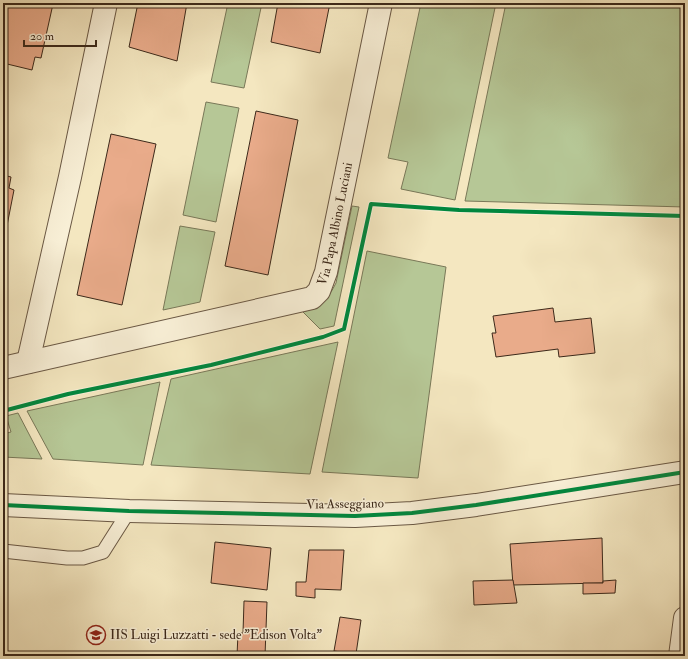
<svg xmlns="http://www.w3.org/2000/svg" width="688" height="659" viewBox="0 0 688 659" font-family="'IM FELL Double Pica',serif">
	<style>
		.green { fill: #b6c796; stroke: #797858 }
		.building { fill: #e9ab8a; stroke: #3c291a }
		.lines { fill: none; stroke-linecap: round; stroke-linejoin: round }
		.service-casing { stroke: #6a5844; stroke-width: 15 }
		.minor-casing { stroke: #6a5844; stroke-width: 24 }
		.tertiary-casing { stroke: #6a5844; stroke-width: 24 }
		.service { stroke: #f8efd6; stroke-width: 13 }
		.minor { stroke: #f8efd6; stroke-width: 22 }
		.tertiary { stroke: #f8efd6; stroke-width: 22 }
		.cycleway-casing { stroke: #f8efd6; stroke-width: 6 }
		.cycleway { stroke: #00873e; stroke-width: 4 }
		.labels { text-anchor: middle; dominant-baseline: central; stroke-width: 3; stroke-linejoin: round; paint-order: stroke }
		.street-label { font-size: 13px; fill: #3c291a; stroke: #f8efd6 }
		.poi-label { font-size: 13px; fill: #3c291a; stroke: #f8efd6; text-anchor: start }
	</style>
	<rect width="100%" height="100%" fill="#f4e7c0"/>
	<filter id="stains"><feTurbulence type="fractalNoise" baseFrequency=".005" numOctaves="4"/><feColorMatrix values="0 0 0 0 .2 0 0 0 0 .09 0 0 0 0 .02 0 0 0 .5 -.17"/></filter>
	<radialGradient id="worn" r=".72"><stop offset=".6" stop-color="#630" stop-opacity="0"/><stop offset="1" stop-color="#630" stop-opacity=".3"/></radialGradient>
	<g class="green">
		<polygon points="228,3 262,3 244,88 211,82"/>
		<polygon points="421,3 496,3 455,200 401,189 408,162 388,158"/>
		<polygon points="506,3 685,3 685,207 465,201"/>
		<polygon points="206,102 239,108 216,222 183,215"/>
		<path d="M352,206L359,207L334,326L320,329L303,312C321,306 328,299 336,283Z"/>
		<polygon points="180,226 215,232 200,302 163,310"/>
		<polygon points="367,251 446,267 418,478 322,472"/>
		<polygon points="338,342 310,474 151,465 171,379"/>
		<polygon points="160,382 143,465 53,459 27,411"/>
		<polygon points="18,413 42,459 3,457 3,434 11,432 6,416"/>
	</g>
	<g class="building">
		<polygon points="3,3 53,4 41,58 35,57 32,70 3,63"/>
		<polygon points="138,3 187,3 177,61 129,47"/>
		<polygon points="278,3 330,3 320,53 271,42"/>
		<polygon points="256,111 298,120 268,275 225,266"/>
		<polygon points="111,134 156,144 122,305 77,295"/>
		<polygon points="3,175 11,177 9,188 14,190 3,246"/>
		<polygon points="553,308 555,322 591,318 595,353 559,357 558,349 496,357 492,333 496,333 493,316"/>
		<polygon points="602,538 603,583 513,585 510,544"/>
		<polygon points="215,542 271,548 267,590 211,583"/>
		<polygon points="309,550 344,550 341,590 315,589 315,598 296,596 296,582 306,582"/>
		<polygon points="513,580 517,603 474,605 473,581"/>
		<polygon points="616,580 615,593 583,594 583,583 603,583 603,581"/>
		<polygon points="244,601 267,602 265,656 237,656 238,633 243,633"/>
		<polygon points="340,617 361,620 356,654 334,651"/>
	</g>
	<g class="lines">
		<defs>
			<polyline id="service" points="3,551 67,558 83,558 103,552 129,511"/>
			<g id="minor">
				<polyline points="28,362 70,177 106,3"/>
				<path id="s1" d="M3,368L312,298L319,291L326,272L381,3"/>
				<polyline points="680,656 685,618"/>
			</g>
			<polyline id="tertiary" points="3,505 129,511 355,516 412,513 476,505 685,472"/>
		</defs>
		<use href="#service" class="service-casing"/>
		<use href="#minor" class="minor-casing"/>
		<use href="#tertiary" class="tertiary-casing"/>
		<use href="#service" class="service"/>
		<use href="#minor" class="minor"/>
		<use href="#tertiary" class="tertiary"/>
		<defs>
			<g id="cycleway">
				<polyline points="3,411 68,394 211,365 323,337 344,329 371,204 459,210 685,216"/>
				<polyline points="3,505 129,511 355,516 412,513 476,505 685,472"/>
			</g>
		</defs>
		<use href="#cycleway" class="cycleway-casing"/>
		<use href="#cycleway" class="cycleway"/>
	</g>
	<defs>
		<symbol id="school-ring" viewBox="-11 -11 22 22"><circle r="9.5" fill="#f8efd6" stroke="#8f2418" stroke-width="1.5"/><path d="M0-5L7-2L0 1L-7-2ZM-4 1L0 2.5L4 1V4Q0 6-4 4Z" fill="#8f2418"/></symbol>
	</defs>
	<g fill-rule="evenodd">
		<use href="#school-ring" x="85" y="624" width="22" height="22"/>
	</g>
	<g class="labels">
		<g class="street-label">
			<text stroke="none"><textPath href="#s1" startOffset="396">Via Papa Albino Luciani</textPath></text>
			<text transform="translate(345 504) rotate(-1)">Via Asseggiano</text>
		</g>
		<g class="poi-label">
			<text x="110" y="635">IIS Luigi Luzzatti - sede "Edison Volta"</text>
		</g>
	</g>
	<rect width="688" height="659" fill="none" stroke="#f4e7c0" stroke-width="16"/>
	<rect x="4" y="4" width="680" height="651" fill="none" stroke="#3c291a" stroke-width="2"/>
	<rect x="8" y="8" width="672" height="643" fill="none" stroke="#3c291a"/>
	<path d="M24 40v6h72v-6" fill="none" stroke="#3c291a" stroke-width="2"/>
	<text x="30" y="40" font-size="12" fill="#3c291a" stroke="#f8efd6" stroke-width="3" paint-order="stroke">20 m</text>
	<rect width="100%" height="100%" filter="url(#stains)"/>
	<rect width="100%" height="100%" fill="url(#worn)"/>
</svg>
